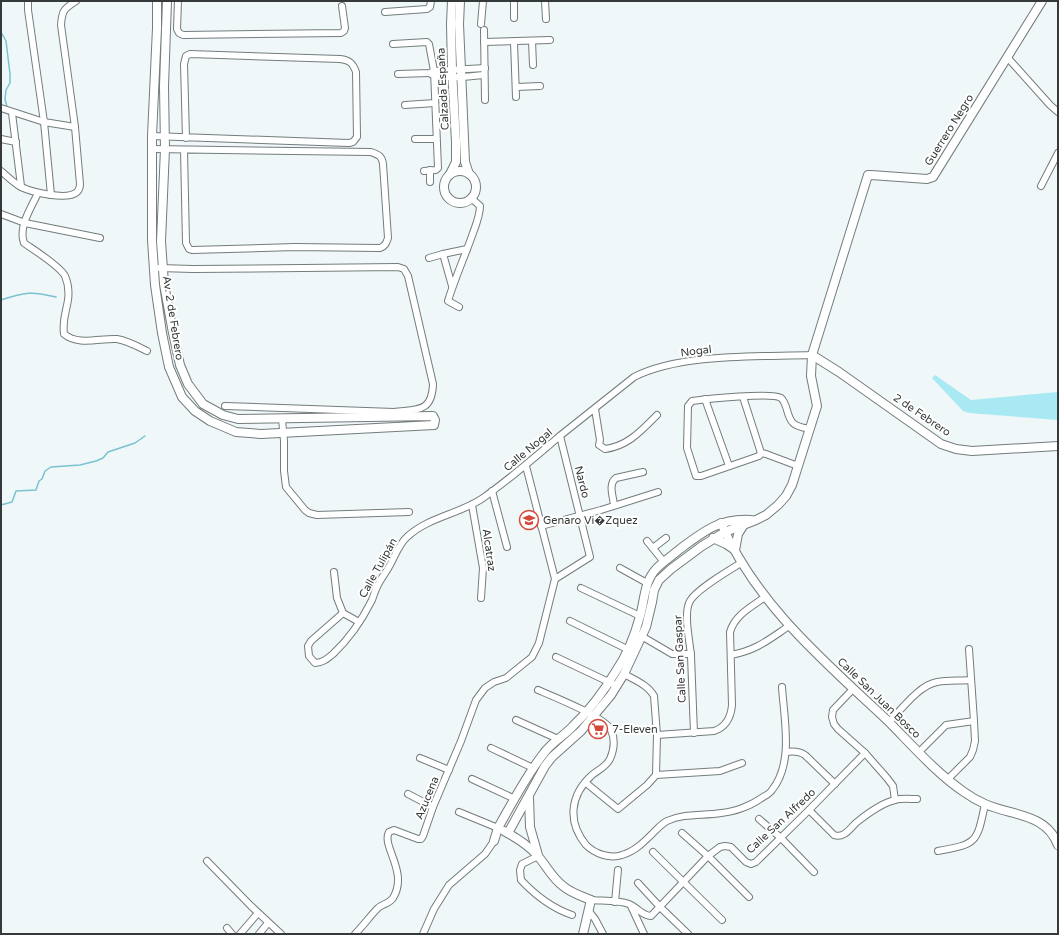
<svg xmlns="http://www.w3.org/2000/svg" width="1059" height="935" viewBox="0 0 1059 935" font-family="'Varela Round',sans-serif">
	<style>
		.green { fill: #a8e9f4 }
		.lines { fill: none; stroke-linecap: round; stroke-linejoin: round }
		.stream { stroke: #78c3cf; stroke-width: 1.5 }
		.street-casing { stroke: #747c7d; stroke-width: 8 }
		.secondary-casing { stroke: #747c7d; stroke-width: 10 }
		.street { stroke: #fff; stroke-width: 6 }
		.secondary { stroke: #fff; stroke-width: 8 }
		.labels { text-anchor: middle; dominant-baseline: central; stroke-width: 4; stroke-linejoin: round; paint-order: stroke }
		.street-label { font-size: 11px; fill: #363939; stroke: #fff }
		.poi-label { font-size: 11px; fill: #363939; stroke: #fff; text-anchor: start }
	</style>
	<rect width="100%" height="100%" fill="#eff7f9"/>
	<polygon class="green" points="935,375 971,400 1058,392 1058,420 969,413 963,411 932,378"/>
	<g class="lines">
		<g class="stream">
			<polyline points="1,32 6,41 10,74 10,83 6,90 5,99 7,107"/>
			<path d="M1,300C25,292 32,291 56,297"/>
			<polyline points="1,505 12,502 16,491 36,490 39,481 42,479 45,471 51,467 80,465 96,461 103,458 108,452 135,443 145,436"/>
		</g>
		<defs>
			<g id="street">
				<polyline points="28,1 28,10 44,122 51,195"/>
				<polyline points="178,1 177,29 179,33 183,35 341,33 344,31 345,28 342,6"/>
				<polyline points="514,1 514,18"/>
				<polyline points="545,1 546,19"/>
				<polyline points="385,12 427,9 430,7 431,1"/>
				<polyline points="481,24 483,1"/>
				<polyline points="484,30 485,100"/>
				<polyline points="532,41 533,65"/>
				<polyline points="484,42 550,40"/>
				<polyline points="514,42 516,97"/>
				<polyline points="393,44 427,42 429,44 434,71 438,168 436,170 424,171"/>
				<polyline points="1007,57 1050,105 1058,112"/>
				<polyline points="398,74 430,73 434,71 485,68"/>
				<path d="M431,74C444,80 470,76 484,75"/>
				<polyline points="516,87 540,86"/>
				<polyline points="405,105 435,103"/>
				<polyline points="1,108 44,122 75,127"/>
				<polyline points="12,113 21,186"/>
				<path d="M152,136L349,143L353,142L357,137L356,72C353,63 349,60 340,59L190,54L186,56L184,64L186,138"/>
				<polyline points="1,139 16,142"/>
				<polyline points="415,139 436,139"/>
				<path d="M153,149L371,152C379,155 382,156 383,164L388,238C386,244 385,246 380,248L295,247L192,250L189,249L186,243L184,150"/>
				<polyline points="430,170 430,182"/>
				<path d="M1,171C7,176 14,183 21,187C32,192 67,201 77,192C79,190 80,187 80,184L75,127L61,25C62,10 64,9 76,1"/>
				<polyline points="1041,186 1058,153"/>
				<path d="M38,193C31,208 18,227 24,243C34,250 60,266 65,276C68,283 69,293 68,300C66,313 62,320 64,334C78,346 100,338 117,339C128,341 137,346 147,351"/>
				<polyline points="1,214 25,223 100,238"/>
				<polyline points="429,258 443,254"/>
				<path d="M159,268L193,269L398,267L404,269L408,276L433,384C432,413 417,409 394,412L225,406"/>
				<polyline points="452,286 443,254 467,249"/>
				<path d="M459,307L448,301C455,278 465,256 473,233C476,225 480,215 480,206L471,198"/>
				<polyline points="743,397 761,453"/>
				<polyline points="705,399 729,466"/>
				<path d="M595,409L600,440L599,445L605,449C628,446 641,431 657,415"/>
				<polyline points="282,419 284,441 284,471 286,487 305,510 309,513 317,515 409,512"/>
				<path d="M761,453L759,456L701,476H696L687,448L688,406L692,401C706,399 773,392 781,398C788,404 786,416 793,423C797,427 805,428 810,429"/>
				<polyline points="761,453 766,454 798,466"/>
				<polyline points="492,491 507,547"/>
				<polyline points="472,505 483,568 481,598"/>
				<path d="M614,505C613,496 608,484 616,478L643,472"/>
				<polyline points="541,526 601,510 658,492"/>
				<polyline points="647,541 664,562"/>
				<polyline points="653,548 666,538"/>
				<polyline points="620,568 647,583"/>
				<polyline points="334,572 337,598 343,613 359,622"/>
				<polyline points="555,579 590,557 560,436"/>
				<polyline points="581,588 640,616"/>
				<path d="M343,613L311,641L308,646L309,656L315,663C322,663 327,659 333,654C349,639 362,620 372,600C374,594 376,588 379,583C382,577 387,571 390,565C395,556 399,544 407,537C428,517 460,514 483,498C510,479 535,457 561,435C585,416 610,396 634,377C681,353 759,357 812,355"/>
				<polyline points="570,621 627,649"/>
				<polyline points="643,637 672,654 691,654"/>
				<path d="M731,655C757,650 768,640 789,626"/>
				<polyline points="556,657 613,684"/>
				<path d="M624,674C635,680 648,685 654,696L657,735L656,775"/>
				<polyline points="853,689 833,710 832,717 834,724 838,729 865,753 887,778 893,786 895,800"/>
				<path d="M538,690C552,696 607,718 611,730C615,739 614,750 610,759C606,767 598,770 592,775C570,795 567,822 586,845C595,854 610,859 622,855C636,851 646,840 656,830C659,827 663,823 667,821C684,813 703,816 721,813C734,812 750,806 760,799C764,796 770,794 772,790C794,763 784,719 782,687"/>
				<polyline points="516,720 558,739"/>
				<path d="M889,722C901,710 919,685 937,682C948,680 960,681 971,680"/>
				<path d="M694,733C693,707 692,682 691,656C690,642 683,613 690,601C697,589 728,571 741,563"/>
				<path d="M657,735L714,731C726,727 731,717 732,705L730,632C735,615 751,607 765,597"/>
				<polyline points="491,748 533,768"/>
				<path d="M786,752C793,751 799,751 805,755L835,784"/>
				<polyline points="919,752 946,725 974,721"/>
				<polyline points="420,758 449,770"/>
				<polyline points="656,775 720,771 742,763"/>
				<polyline points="472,779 515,799"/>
				<polyline points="947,780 970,757 973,750 975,741 974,721 969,649"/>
				<polyline points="586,783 618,809 647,785 656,775"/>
				<polyline points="408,794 433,807"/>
				<path d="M809,810L834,835C844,839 850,828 857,822C867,814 882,803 895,800C901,798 910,799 917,799"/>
				<polyline points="459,812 498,828"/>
				<polyline points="759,819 781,838 814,872"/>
				<polyline points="682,833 708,856 749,897"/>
				<path d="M938,851C977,844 977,843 985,804"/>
				<polyline points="653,852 722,920"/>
				<path d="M538,856L522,864L520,870L521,880C535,895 552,908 572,915"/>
				<polyline points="207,861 251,906 281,934"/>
				<polyline points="638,883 660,907 688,934"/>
				<path d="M591,900C603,901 618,900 629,904C637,907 642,916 651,916L708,856L720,847L725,846L731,847L746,862L751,864L756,862L809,810L865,753"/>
				<polyline points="615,902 618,870"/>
				<polyline points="631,906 644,934"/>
				<polyline points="588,910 595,919 603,934"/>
				<polyline points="227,928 232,934"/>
				<polyline points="240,934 258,913"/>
				<polyline points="259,934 268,923"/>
				<path d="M355,934C363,926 370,916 378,908C382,904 389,904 393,898C409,872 381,846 389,832L394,830L418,839H421L423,836L433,807L461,741L476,700L485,688L494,682L506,678L532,657L539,643L555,579L526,466"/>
				<polyline points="423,934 434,909 449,885 485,854 494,841"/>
			</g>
			<g id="secondary">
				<polyline points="157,1 157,28 152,136 152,240 155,285 162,333 169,367 182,397 195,411 210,421 236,432 261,434 434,425 435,420 433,416 238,419 223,415 203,404 188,384 180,365 173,333 164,284 161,241 165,149 164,86 167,1"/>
				<polyline points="460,1 459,24 465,162 469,174"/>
				<circle cx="460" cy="187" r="16"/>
				<polyline points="450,174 456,162 456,142 452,70 451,24 452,1"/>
				<polyline points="812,355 839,372 941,444 956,449 972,451 1058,446"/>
				<path d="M721,523C756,604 824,661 887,720C912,745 935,772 964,792C971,797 978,801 985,804C1012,816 1046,813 1058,845"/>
				<polyline points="713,538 726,544 735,550 738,534 743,526"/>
				<polyline points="529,798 530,827 538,855"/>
				<path d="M504,831C517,838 527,844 537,855C546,865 552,878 563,886C571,893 581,896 591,900L583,934"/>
				<polyline points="508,833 545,766 552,757 581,731 611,695 624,674 646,627 652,602 654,590 659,580 671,569 702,546 725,532 756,520 766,515 778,505 786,496 792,485 798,466 817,406 811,376 812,355 868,175 871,175 927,179 933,177 1042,1"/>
				<path d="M494,841L498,828C512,803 526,776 544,753C552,742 564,736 573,726C590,710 604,691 616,671C627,655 635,635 640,616C645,599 644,581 657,568C664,561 673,555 680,549C704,531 720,518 751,520"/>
			</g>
		</defs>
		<use href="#street" class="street-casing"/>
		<use href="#secondary" class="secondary-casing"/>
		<use href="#street" class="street"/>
		<use href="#secondary" class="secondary"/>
	</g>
	<defs>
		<symbol id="school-ring" viewBox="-11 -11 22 22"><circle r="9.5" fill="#fff" stroke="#d6483b" stroke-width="1.5"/><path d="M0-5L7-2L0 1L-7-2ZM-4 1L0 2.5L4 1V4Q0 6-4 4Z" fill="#d6483b"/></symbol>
		<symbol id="supermarket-ring" viewBox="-11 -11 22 22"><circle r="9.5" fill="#fff" stroke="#d6483b" stroke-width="1.5"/><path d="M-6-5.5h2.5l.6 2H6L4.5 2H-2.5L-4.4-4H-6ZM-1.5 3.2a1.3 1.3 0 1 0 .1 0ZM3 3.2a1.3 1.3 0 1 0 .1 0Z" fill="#d6483b"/></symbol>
	</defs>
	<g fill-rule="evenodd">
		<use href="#school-ring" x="518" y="509" width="22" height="22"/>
		<use href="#supermarket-ring" x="587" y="718" width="22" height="22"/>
	</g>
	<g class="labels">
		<g class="street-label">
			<text transform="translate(443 89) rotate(-93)">Calzada España</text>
			<text transform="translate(949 130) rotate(-58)">Guerrero Negro</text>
			<text transform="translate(173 318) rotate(81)">Av. 2 de Febrero</text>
			<text transform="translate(696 351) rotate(-7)">Nogal</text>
			<text transform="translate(922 415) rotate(34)">2 de Febrero</text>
			<text transform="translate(528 450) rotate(-40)">Calle Nogal</text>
			<text transform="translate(582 482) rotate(76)">Nardo</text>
			<text transform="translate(489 550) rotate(82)">Alcatraz</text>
			<text transform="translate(378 568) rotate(-61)">Calle Tulipán</text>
			<text transform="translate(680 659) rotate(-93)">Calle San Gaspar</text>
			<text transform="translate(879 698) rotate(44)">Calle San Juan Bosco</text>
			<text transform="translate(427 798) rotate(-68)">Azucena</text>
			<text transform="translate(781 821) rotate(-43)">Calle San Alfredo</text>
		</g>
		<g class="poi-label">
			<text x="543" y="520">Genaro Vi�Zquez</text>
			<text x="612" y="729">7-Eleven</text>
		</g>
	</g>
	<rect width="1059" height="935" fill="none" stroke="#363939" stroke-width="4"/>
</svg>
